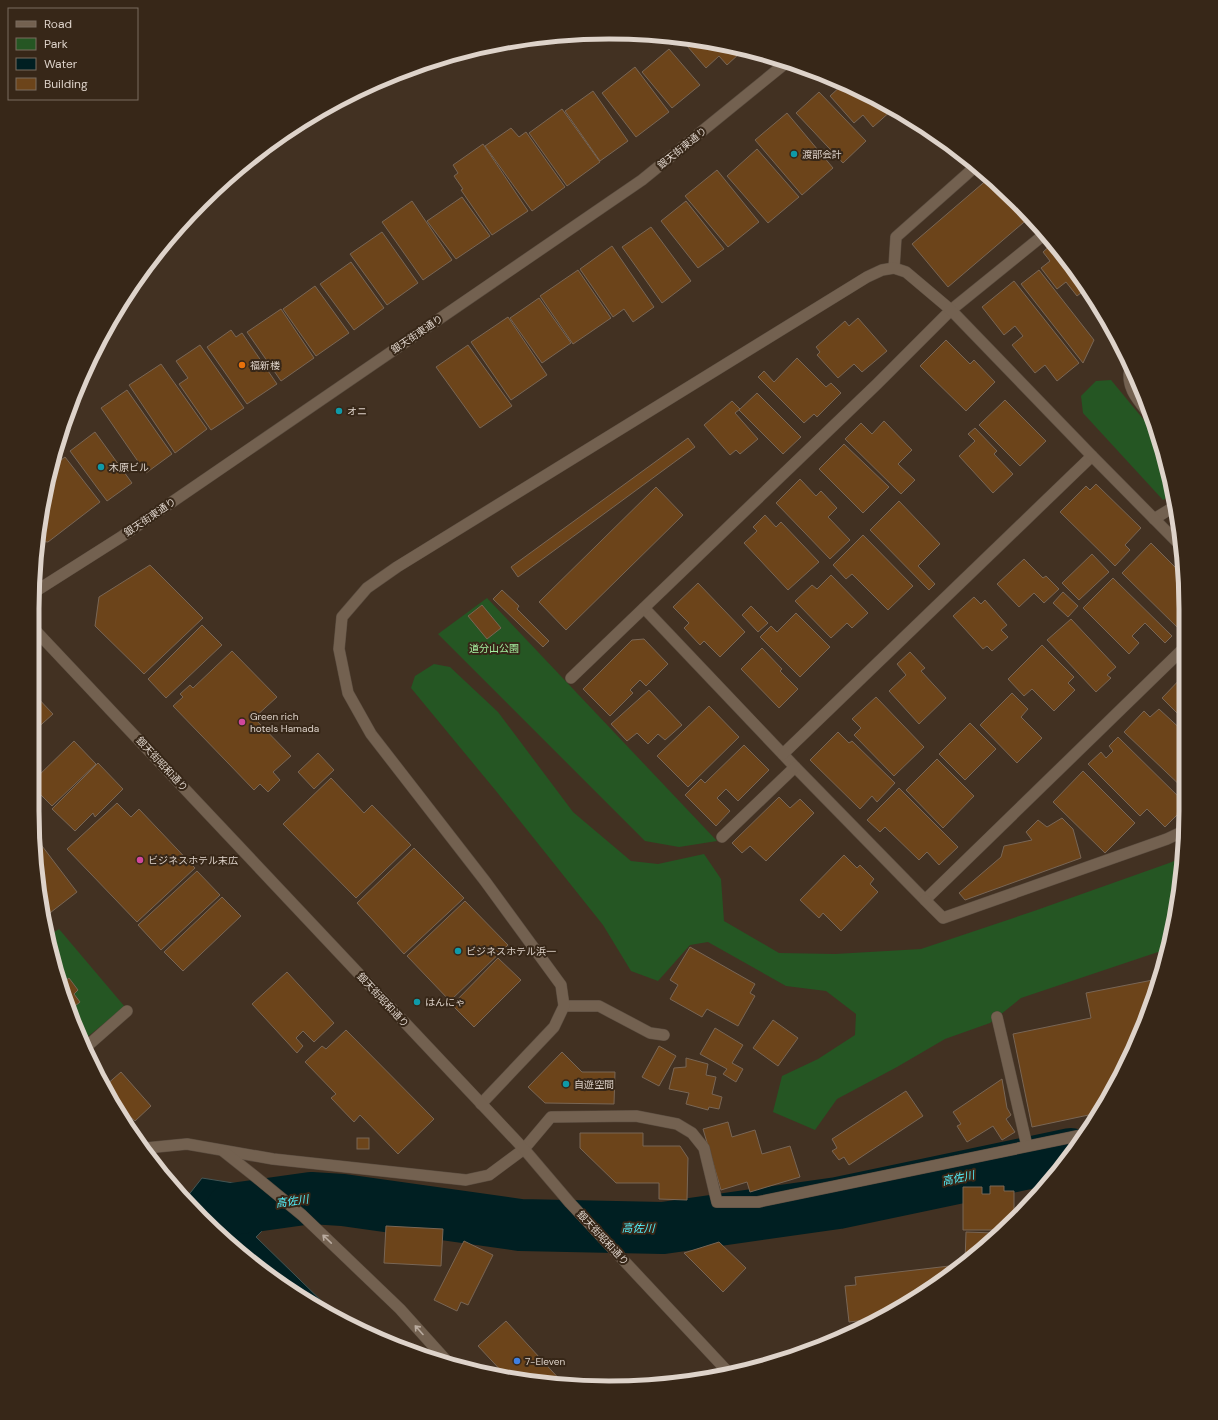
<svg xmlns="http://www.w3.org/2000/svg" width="1218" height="1420" viewBox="0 0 1218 1420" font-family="'DM Sans','Noto Sans JP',sans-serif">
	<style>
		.green { fill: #255623 }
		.water { fill: #001f22; stroke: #435554 }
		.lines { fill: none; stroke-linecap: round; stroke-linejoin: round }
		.river { stroke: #001f22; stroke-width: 52 }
		.building { fill: #6c441a; stroke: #796655 }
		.service-casing { stroke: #5b4d40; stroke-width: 12 }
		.minor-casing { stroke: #5b4d40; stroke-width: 12 }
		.tertiary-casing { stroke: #5b4d40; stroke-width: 12 }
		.service { stroke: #736150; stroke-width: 11 }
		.minor { stroke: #736150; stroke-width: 11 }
		.tertiary { stroke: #736150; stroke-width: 11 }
		.oneway { stroke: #b9ab9f }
		.culture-dot { fill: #0f9aa8; stroke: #372718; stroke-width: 1.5 }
		.food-dot { fill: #e8710a; stroke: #372718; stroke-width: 1.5 }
		.hotel-dot { fill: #d1479c; stroke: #372718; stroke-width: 1.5 }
		.shop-dot { fill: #3f7fe0; stroke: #372718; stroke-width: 1.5 }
		.labels { text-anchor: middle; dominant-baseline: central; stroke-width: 4; stroke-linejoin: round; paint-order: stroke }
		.street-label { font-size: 10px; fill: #ded3ca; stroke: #372718 }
		.poi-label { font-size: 10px; fill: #ded3ca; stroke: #372718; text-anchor: start }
		.park-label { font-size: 10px; fill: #a5efa0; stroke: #372718 }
		.water-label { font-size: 11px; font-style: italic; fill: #53f0fb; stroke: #372718 }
		.rim { fill: none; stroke: #ded3ca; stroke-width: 5 }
	</style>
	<rect width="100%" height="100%" fill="#423122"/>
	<g class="green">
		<polygon points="1111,380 1158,437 1170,496 1163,500 1083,413 1081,396 1096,381"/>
		<polygon points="487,598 717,841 679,847 645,841 438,634"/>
		<polygon points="434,664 450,667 498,712 573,812 631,861 658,864 704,854 721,879 724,921 779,953 835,954 921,949 1034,911 1172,862 1182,856 1175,923 1167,949 1021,998 990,1023 945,1039 897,1067 837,1099 815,1130 773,1112 782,1076 818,1059 855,1035 856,1014 826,991 786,986 708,942 690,945 658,981 631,971 603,925 496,791 411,688 415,676"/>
		<polygon points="59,929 125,1007 82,1041 52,960 48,936"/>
	</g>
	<polygon class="water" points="202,1178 246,1185 290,1190 312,1205 299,1203 286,1207 256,1237 338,1317 288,1291 182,1197 187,1197"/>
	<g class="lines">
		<polyline class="river" points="232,1209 311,1198 343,1200 520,1225 663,1228 838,1203 1071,1154"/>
	</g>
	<g class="building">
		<polygon points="681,39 736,48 740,53 727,65 719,56 706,68"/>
		<polygon points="669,49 700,85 672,108 642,72"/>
		<polygon points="635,67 669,112 636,137 602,93"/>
		<polygon points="843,84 864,91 892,110 873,127 863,115 854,123 830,96"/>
		<polygon points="593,91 628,141 600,161 565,111"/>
		<polygon points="819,92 866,141 843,163 796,113"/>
		<polygon points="562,109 600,162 567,186 529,133"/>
		<polygon points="787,113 833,168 802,195 755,140"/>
		<polygon points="511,128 519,137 526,132 565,187 532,211 485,146"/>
		<polygon points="483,144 528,211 492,235 461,190 463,189 454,176 458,173 453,165"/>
		<polygon points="757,149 799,197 768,223 727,176"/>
		<polygon points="717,170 759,222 728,247 685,196"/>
		<polygon points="989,178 1030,217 948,287 912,244"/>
		<polygon points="462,197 490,236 456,259 427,221"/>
		<polygon points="412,201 452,260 423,280 382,222"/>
		<polygon points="686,201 724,249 698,268 661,221"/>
		<polygon points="651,227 691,281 662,303 622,247"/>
		<polygon points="382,232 418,283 387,305 350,254"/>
		<polygon points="1053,243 1086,289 1077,296 1066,282 1057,289 1041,268 1050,261 1043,252"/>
		<polygon points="612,246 654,307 633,322 624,309 613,317 580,269"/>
		<polygon points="351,262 384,308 354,330 320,284"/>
		<polygon points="578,270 611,318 573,344 540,296"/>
		<polygon points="1039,270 1094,340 1083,363 1021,284"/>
		<polygon points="1014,281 1079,363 1057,381 1045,365 1035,373 1012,345 1023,336 1015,326 1004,335 982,307"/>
		<polygon points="315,286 349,333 316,356 283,309"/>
		<polygon points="539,298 571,343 542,363 510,318"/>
		<polygon points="281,309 314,358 281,381 247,332"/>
		<polygon points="508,317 547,375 511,400 471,342"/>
		<polygon points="858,318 887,351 862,372 854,364 838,378 817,355 820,352 816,347 845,321 849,326"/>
		<polygon points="231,330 236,337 242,333 277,384 247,404 207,347"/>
		<polygon points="946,340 970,364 974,360 995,382 966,411 920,366"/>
		<polygon points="200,345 244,408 211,430 179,384 188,378 176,361"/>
		<polygon points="468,345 512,406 480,428 436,367"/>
		<polygon points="797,358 826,387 831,383 841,393 817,417 814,414 804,423 758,377 764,371 774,382"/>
		<polygon points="161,364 207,429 175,453 129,385"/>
		<polygon points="127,390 172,454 146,473 101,408"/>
		<polygon points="757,393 801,437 783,454 739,410"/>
		<polygon points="1005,400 1046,441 1020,466 979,425"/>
		<polygon points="732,401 740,409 735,413 758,439 740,454 736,450 730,455 704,425"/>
		<polygon points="884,421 912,450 898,464 915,480 901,494 845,439 861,423 872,434"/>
		<polygon points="975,428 997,451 994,454 1013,474 993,493 959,456 975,441 968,434"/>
		<polygon points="95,432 132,483 107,501 70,451"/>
		<polygon points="688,438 695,447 518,577 511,567"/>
		<polygon points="844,444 889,487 863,513 819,469"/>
		<polygon points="65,457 100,502 48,542 37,541 37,534 50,468"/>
		<polygon points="800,479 816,496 821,491 837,508 828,517 850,540 830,559 776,503"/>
		<polygon points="1096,484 1141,528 1125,545 1130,550 1115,566 1060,512 1086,486 1090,490"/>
		<polygon points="656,487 683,515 566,630 539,602"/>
		<polygon points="899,501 940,544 918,566 935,584 929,590 870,530"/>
		<polygon points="765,515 776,527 781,522 819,562 788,590 744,543 757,531 753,527"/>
		<polygon points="863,535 913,586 888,610 852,574 846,579 833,565"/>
		<polygon points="1151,543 1185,577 1185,623 1179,629 1122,573"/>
		<polygon points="1092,554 1109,572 1079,600 1062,583"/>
		<polygon points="1024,559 1043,578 1046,576 1059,589 1044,603 1034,593 1019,607 997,584"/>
		<polygon points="150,565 203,618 144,674 95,626 99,597"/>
		<polygon points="831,575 868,613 852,628 847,623 831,638 795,601 812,585 817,589"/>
		<polygon points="1113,578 1172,636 1165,643 1145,623 1132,636 1139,643 1129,654 1083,608"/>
		<polygon points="698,583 745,632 720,657 704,641 700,645 684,628 689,623 673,607"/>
		<polygon points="502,590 519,606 517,609 549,641 543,647 493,599"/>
		<polygon points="1063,592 1078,606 1068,617 1053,603"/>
		<polygon points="974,597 981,604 985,600 1007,625 1001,630 1008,637 992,651 987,646 983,649 953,616"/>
		<polygon points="482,605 501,628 487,639 468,616"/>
		<polygon points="751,606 768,623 758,632 742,615"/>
		<polygon points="796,613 830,647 800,677 760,637 771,626 777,632"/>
		<polygon points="1071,619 1116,667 1107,675 1111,678 1096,692 1047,640"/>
		<polygon points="202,625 222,645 166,698 148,679"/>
		<polygon points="644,639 668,664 646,686 640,680 630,690 633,693 610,716 583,689 632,640"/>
		<polygon points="1042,645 1074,677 1068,683 1075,690 1054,711 1032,689 1024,696 1008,679"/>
		<polygon points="762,648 782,669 780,671 798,689 779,708 741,669"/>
		<polygon points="232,651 277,697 254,718 291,756 273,772 280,780 268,792 260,784 254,790 173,706 183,697 180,694 190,685 193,688"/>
		<polygon points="910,652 925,668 921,671 946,698 919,724 889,691 906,675 897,664"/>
		<polygon points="1185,674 1186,722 1162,698"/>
		<polygon points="649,690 682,725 665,740 658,734 648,744 637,733 627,741 611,724"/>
		<polygon points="1012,693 1028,709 1021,717 1042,738 1017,763 980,725"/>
		<polygon points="34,694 53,714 33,732"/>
		<polygon points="876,697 924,747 894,776 854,735 861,728 852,719"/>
		<polygon points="709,706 739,737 688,787 657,756"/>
		<polygon points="1159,709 1186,734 1186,791 1124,732 1144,711 1150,717"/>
		<polygon points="970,723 996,749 965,780 939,754"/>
		<polygon points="838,732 849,743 852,741 895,783 877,802 872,796 860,809 810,760"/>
		<polygon points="1118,737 1186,804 1186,806 1165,827 1147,809 1140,816 1088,764 1101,752 1106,758 1113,751 1109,746"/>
		<polygon points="74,741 96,764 52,806 32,786 33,781"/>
		<polygon points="744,745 769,770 738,801 726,789 717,798 730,811 716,826 685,795 701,779 705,783"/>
		<polygon points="318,753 334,770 314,789 298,772"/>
		<polygon points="937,759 974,796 943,828 906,790"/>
		<polygon points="98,763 123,789 95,817 93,813 75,831 52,809"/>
		<polygon points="1083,771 1135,823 1105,853 1053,802"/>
		<polygon points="331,778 364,813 372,805 411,845 356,898 283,824"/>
		<polygon points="899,788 958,847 939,865 927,852 919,860 885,827 880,832 867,820"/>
		<polygon points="779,797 790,808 800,799 814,813 766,861 750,846 742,853 732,843"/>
		<polygon points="117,803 131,817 139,809 195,868 137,922 67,849"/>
		<polygon points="1062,818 1073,829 1081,858 965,900 959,893 1001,857 1004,846 1032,840 1026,832 1038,820 1047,827"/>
		<polygon points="36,838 77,892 46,916"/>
		<polygon points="414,848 464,898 404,954 357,903"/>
		<polygon points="844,855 857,868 860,865 874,879 870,884 878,892 841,931 823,913 819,918 800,900"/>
		<polygon points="197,871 220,895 161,950 138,925"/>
		<polygon points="222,897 241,916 183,971 164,952"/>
		<polygon points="465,901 508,945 450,1001 407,956"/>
		<polygon points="690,947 755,984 750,993 755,996 738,1026 707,1009 702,1017 670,999 678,985 670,980"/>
		<polygon points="498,958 521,980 474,1027 452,1005"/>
		<polygon points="287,972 334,1023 314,1042 303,1031 296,1038 303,1046 297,1053 252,1004"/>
		<polygon points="69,978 78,990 74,994 80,1002 70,1010 65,997 66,996 61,984"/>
		<polygon points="1158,979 1142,1032 1098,1113 1032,1127 1013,1034 1091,1018 1086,993"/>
		<polygon points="773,1020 798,1038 778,1066 753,1048"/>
		<polygon points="715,1028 743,1045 732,1063 743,1069 736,1082 723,1074 727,1069 700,1054"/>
		<polygon points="346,1030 434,1119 398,1154 360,1115 354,1122 331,1098 336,1094 305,1062 322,1046 326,1049"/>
		<polygon points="659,1046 676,1056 659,1086 642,1077"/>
		<polygon points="562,1052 582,1072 615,1072 614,1104 545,1103 528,1087"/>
		<polygon points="686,1058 708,1064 706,1075 716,1077 712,1094 722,1097 719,1109 709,1107 708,1110 686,1104 689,1093 669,1089 674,1068 686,1067"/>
		<polygon points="121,1072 151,1106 135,1121 127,1114 125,1116 105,1086"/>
		<polygon points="1002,1079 1007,1108 1011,1115 1006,1119 1015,1132 1002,1140 993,1126 967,1142 957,1126 961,1124 953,1112"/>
		<polygon points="906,1091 923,1116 849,1165 844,1157 839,1160 832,1151 837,1148 832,1139"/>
		<polygon points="728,1122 732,1137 755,1130 762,1154 790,1146 800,1177 750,1192 747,1182 721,1190 703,1129"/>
		<polygon points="580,1133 643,1133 643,1146 680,1146 688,1158 687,1200 659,1199 659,1183 616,1183 580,1148"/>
		<rect x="357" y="1138" width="12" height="11"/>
		<polygon points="990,1186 1004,1186 1004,1191 1014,1191 1014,1222 1003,1230 963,1230 963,1187 982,1187 982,1194 990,1194"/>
		<polygon points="386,1226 443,1229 441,1266 384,1263"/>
		<polygon points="966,1232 994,1233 994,1238 965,1261"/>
		<polygon points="464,1241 493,1255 468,1305 461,1302 457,1311 434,1300"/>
		<polygon points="719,1242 746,1268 723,1292 684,1253"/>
		<polygon points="958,1265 958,1267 929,1291 866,1322 865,1320 849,1322 845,1286 856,1285 855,1277"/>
		<polygon points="506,1321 563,1383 534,1383 505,1375 478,1346"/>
	</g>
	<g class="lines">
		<defs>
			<polyline id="service" points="85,1048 127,1011"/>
			<g id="minor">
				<polyline points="894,268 896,237 976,166"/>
				<path d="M1130,368C1125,390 1141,403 1153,419"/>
				<polyline points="1154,519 1172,508"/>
				<polyline points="644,608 795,767 925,900 1185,647"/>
				<polyline points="571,678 877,384 951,310 1046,233"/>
				<polyline points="783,754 1092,456"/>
				<polyline points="722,837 795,767"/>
				<polyline points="925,900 943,918 1167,839 1184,831"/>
				<polyline points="564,1006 599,1006 650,1033 664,1035"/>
				<polyline points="997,1017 1027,1146"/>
				<polyline points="481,1104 554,1027 564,1006 561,985 485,881 371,734 348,693 339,649 342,617 367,588 397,567 867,277 882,270 894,268 906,272 951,310 1092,456 1179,544"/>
				<polyline points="146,1148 187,1144 273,1159 466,1180 489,1175 524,1149 551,1117 636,1116 677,1124 692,1133 704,1148 717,1202 758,1202 1087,1134"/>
				<polyline points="223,1151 257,1178 302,1215 400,1309 445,1359"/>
			</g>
			<g id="tertiary">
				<polyline points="36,591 121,537 642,180 787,62"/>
				<polyline points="35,630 524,1149 570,1203 729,1373"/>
			</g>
		</defs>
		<use href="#service" class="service-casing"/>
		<use href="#minor" class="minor-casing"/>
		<use href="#tertiary" class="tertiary-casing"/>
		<use href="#service" class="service"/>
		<use href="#minor" class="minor"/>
		<use href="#tertiary" class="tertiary"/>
	</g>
	<defs><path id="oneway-shaft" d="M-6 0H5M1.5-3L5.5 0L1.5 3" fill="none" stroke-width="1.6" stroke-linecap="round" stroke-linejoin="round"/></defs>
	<g class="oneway">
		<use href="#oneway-shaft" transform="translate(327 1239) rotate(-136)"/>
		<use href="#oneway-shaft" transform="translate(419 1330) rotate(-132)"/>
	</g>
	<g class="culture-dot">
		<circle cx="794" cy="154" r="4"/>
		<circle cx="339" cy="411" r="4"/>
		<circle cx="101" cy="467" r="4"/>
		<circle cx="458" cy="951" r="4"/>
		<circle cx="417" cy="1002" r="4"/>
		<circle cx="566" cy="1084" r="4"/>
	</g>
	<circle class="food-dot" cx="242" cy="365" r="4"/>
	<g class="hotel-dot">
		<circle cx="242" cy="722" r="4"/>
		<circle cx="140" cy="860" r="4"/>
	</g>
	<circle class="shop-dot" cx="517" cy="1361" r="4"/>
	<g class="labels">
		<g class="street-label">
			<text transform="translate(682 148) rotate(-39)">銀天街東通り</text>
			<text transform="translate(417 334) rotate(-34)">銀天街東通り</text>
			<text transform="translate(150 517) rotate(-34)">銀天街東通り</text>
			<text transform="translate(162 764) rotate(47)">銀天街昭和通り</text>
			<text transform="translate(383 1000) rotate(47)">銀天街昭和通り</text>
			<text transform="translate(603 1238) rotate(47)">銀天街昭和通り</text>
		</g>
		<g class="poi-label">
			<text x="802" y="154">渡部会計</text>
			<text x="250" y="365">福新楼</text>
			<text x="347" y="411">オニ</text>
			<text x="109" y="467">木原ビル</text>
			<text x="250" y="716">Green rich<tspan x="250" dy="12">hotels Hamada</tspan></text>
			<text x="148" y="860">ビジネスホテル末広</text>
			<text x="466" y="951">ビジネスホテル浜一</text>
			<text x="425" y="1002">はんにゃ</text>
			<text x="574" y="1084">自遊空間</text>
			<text x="525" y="1361">7-Eleven</text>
		</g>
		<g class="park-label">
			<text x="494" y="648">道分山公園</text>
		</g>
		<g class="water-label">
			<text transform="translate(958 1178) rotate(-12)">高佐川</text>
			<text transform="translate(292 1201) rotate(-8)">高佐川</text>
			<text transform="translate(638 1228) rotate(1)">高佐川</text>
		</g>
	</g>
	<path d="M0 0H1218V1420H0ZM609 39H609A570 570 0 0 1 1179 609V811A570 570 0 0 1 609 1381H609A570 570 0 0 1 39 811V609A570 570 0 0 1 609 39Z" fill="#372718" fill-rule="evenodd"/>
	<path class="rim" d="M609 39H609A570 570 0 0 1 1179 609V811A570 570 0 0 1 609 1381H609A570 570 0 0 1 39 811V609A570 570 0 0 1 609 39Z"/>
	<rect x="8" y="8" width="130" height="92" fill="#372718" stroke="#7a6c5f"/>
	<rect x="16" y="21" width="20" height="6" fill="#736150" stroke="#7a6c5f"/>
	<text x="44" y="28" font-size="12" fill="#ded3ca">Road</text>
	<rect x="16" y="38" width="20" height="12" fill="#255623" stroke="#7a6c5f"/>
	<text x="44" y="48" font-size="12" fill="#ded3ca">Park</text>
	<rect x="16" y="58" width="20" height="12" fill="#001f22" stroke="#7a6c5f"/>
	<text x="44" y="68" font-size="12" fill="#ded3ca">Water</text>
	<rect x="16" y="78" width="20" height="12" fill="#6c441a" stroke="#7a6c5f"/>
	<text x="44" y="88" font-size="12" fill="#ded3ca">Building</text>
</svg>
